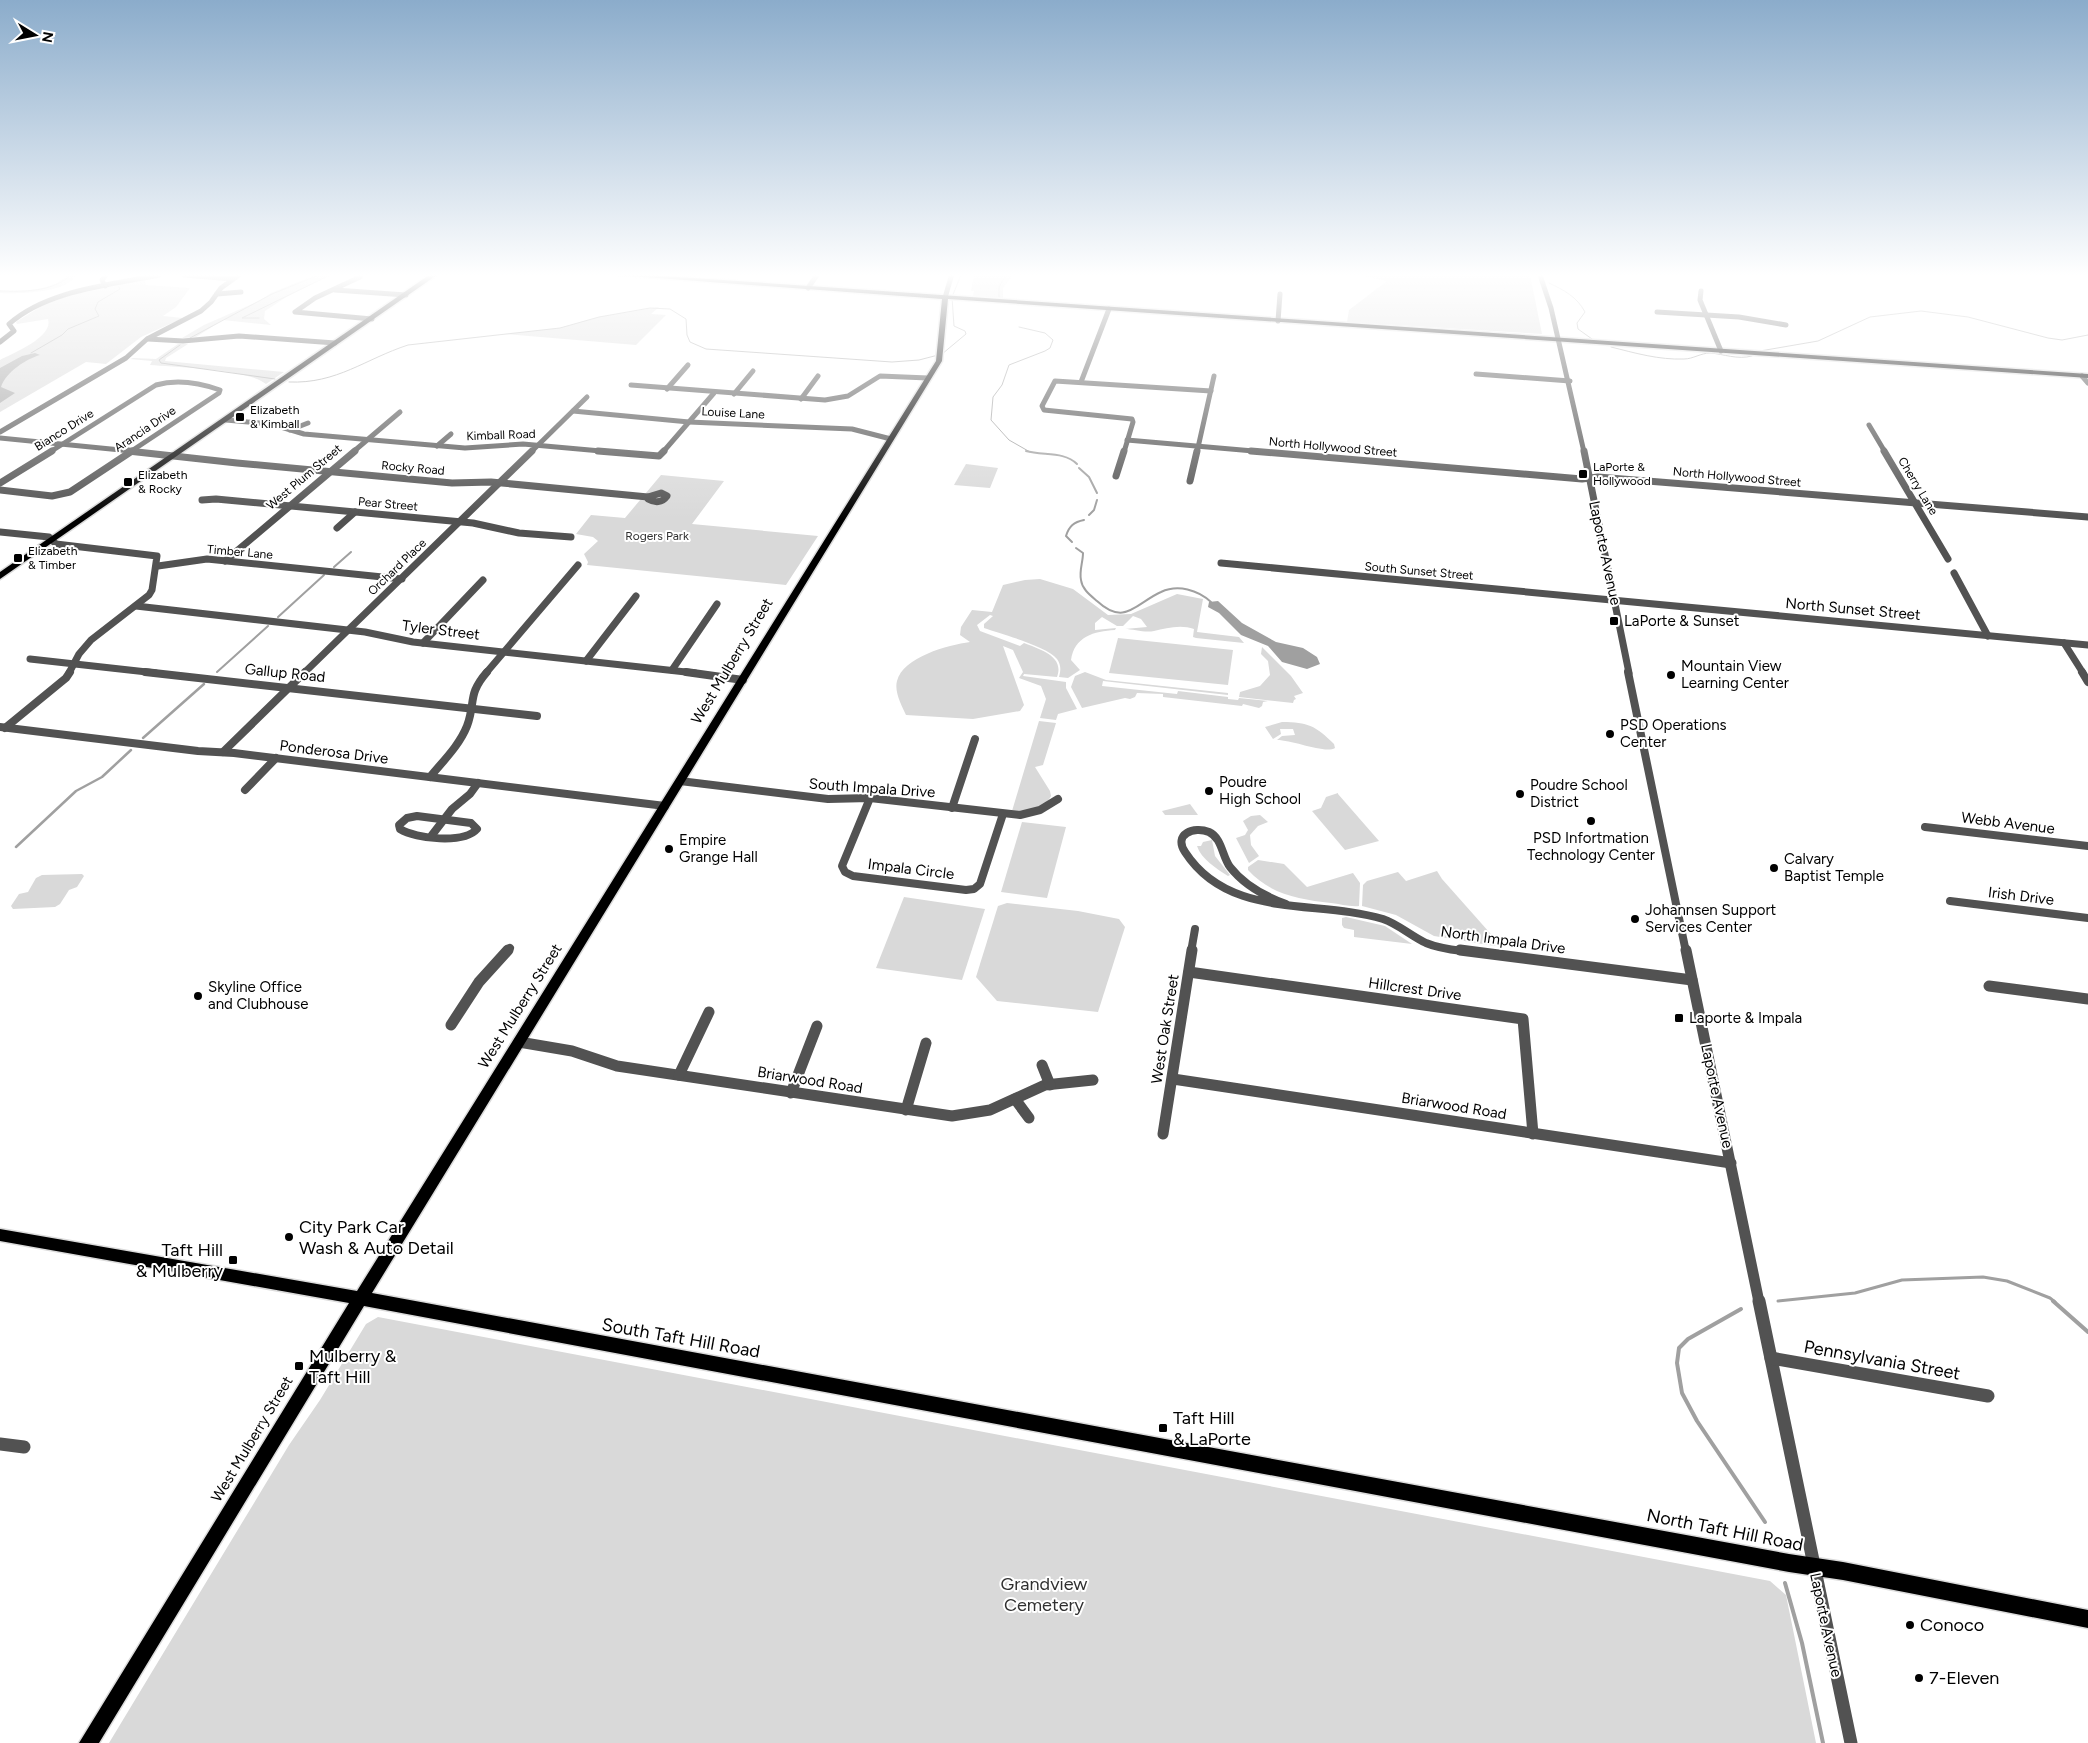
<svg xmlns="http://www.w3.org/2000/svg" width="2088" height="1743" viewBox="0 0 2088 1743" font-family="Figtree,sans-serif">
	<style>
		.green { fill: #d9d9d9 }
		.water { fill: #a0a0a0 }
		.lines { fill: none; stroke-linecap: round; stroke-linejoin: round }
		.stream-far4 { stroke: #a0a0a0; stroke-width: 1 }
		.stream-far3 { stroke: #a0a0a0; stroke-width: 2 }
		.stream-far2 { stroke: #a0a0a0; stroke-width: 2.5 }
		.stream-far1 { stroke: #a0a0a0; stroke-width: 3 }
		.stream { stroke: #a0a0a0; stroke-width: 4 }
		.major-casing { stroke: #dbdbdb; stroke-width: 3 }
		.minor-far4 { stroke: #525252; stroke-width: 5 }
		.minor-far3 { stroke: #525252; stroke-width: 7 }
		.minor-far2 { stroke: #525252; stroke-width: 8 }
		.minor-far1 { stroke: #525252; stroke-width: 11 }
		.minor { stroke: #525252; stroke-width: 13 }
		.major { fill: #000; fill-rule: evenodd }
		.poi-dot { fill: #000; stroke: #fff; stroke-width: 2 }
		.labels { text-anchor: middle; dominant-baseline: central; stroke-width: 4; stroke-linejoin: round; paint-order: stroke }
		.far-poi-label { font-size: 12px; fill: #000; stroke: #fff; text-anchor: start }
		.far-street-label { font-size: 12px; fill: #000; stroke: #fff }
		.far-park-label { font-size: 12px; fill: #303030; stroke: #fff }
		.street-label { font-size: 15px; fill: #000; stroke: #fff }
		.poi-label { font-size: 15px; fill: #000; stroke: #fff; text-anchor: start }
		.near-poi-label { font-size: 18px; fill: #000; stroke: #fff; text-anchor: start }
		.near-street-label { font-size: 18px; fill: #000; stroke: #fff }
		.near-park-label { font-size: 18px; fill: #303030; stroke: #fff }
	</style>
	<rect width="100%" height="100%" fill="#fff"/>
	<g class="green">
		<path d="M66,275H76C68,293 17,294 0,293V290C17,291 55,292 66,275Z"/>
		<polygon points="315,275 331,275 288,296 265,311 264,319 271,325 223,320 196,337 182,338 204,325 259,301 271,293"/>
		<polygon points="974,275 1013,275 1003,288 1003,298 973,296 974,291 971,291"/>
		<polygon points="1358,275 1530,275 1542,334 1347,322 1349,310 1387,281"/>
		<path d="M144,280L146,285L190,288L176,307L163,316L183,318L141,337L106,364L86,362L0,412V360C13,353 54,337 48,319L17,324L16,322L48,302L71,295Z"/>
		<polygon points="659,307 651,314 666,315 636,345 505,334 560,328 599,317"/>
		<path d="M178,344H188L166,358L165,361L284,372L266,384C248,369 176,367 150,365L152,361L130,359L133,358L156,359Z"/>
		<polygon points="966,464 998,468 990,488 954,485"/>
		<polygon points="661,475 724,481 692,524 818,536 786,585 587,565 588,562 584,554 598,541 593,537 576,534 591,515 625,518"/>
		<path d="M1040,579L1073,589L1108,615L1131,614L1177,594L1203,599L1197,632L1239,637L1244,643L1196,638L1193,637L1194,629C1181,624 1166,628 1154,631C1145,633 1133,629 1125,629L1147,627L1141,619L1133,616L1123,626H1117L1102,617L1095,623V630L1116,628L1115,630C1094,631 1074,637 1071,660L1080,670L1068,678L1059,677C1061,670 1061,665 1057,659C1047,646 1001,634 984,628V624L993,616L990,615L977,625L980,631L1020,646L1024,643C1039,649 1065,656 1057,677L1024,674L1023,676L1066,682V688L1077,709L1058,714L1056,720L1040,718L1046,699L1041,686L1019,678L1023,672L1013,650L1003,646L1024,705L1020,711L973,719L906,715C902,706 894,692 897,681C903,657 948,645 970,642L960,635L961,627L972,610L992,612L1003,585L1025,580Z"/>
		<polygon points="1118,638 1233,650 1228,685 1109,673"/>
		<polygon points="1262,647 1291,676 1303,693 1294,696 1296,699 1294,700 1293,703 1239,697 1240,692 1260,686 1270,675 1268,661 1261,654"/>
		<polygon points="1085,672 1106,680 1228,693 1228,695 1103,681 1102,686 1177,694 1178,691 1228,697 1228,699 1238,700 1239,698 1268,701 1263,702 1262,706 1259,708 1243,704 1242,706 1163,697 1163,694 1137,693 1135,697 1130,699 1125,698 1082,708 1071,687 1075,676"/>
		<path d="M1039,721L1056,723L1043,765L1035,767L1050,791L1051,796C1044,810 1026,811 1012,811Z"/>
		<path d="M1282,722C1308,722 1316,726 1334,744L1335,748C1325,754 1293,740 1277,740L1282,736L1295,735L1293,729H1280L1281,734L1273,739L1265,727Z"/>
		<polygon points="1338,793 1338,794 1379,841 1345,850 1312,811 1321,808 1326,797"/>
		<polygon points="1190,804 1198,815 1165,815 1162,811"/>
		<polygon points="1260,815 1268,822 1258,826 1250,835 1251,845 1259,856 1249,863 1236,838 1245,835 1248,830 1243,821 1251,816"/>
		<polygon points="1022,822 1066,827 1047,898 1001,892"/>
		<path d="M1212,840L1215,856L1230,875L1228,876C1217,869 1201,859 1197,846H1201L1203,842Z"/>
		<path d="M1258,860L1284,864L1307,887L1353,873L1360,883L1359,906C1350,907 1340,904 1331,903C1299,899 1271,895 1248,870V867Z"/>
		<polygon points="1437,871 1442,879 1497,941 1495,946 1434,936 1396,915 1362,906 1363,885 1367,881 1398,872 1406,881"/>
		<polygon points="82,874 84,876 77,887 69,890 60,904 55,907 13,909 11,906 19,894 28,892 36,878 42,875"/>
		<polygon points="904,897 985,909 962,980 876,968"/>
		<polygon points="1007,903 1078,911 1119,919 1125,927 1098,1012 997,1001 976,977 998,906"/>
		<polygon points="1346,917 1385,926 1412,944 1354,937 1354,930 1344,928 1342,925 1342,918"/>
		<polygon points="378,1317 1770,1581 1786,1595 1816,1743 109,1743 289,1445 320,1400 366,1324"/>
	</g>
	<g class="water">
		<path d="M35,353L40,355C26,359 6,372 1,387L15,393L0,403V368L22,356Z"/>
		<polygon points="1218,601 1242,623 1276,642 1303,648 1317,657 1320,664 1307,669 1282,662 1268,646 1241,635 1219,613 1208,607 1209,602"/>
	</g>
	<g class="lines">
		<g class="stream-far4">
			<path d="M1549,283C1564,290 1577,297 1585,312L1577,323L1578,329L1592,339"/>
			<path d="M0,291C23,292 53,292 71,275"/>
			<polyline points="999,297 999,287 1006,275"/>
			<polyline points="259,318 242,318 330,275"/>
			<polyline points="1019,327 1045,333 1053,340 1050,348 1045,351 1009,365 1002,385 993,397 991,420 1009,440 1030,452"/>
			<polyline points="190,338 272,294 319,275"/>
			<polyline points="180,345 159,360 161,363 275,379"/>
			<path d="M1611,347C1635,353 1659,360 1684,359C1693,359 1701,353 1710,353C1724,354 1737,360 1752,356"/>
			<polyline points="1760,351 1818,341 1870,317 1921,311 1968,317 2048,338 2062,340 2088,335"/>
			<polyline points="31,353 62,335 68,329 99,316 95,309 98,302 120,289 119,287"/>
			<path d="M289,382C337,384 365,359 408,345L560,328L599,317L650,308L670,309L686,319L687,335L690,342L706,349L892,362L919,360L942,354L966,334L965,331L954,326L952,297L961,275"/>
		</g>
		<g class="stream-far3">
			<path d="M1026,451C1043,456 1064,451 1077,464"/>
			<polyline points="1079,468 1089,477 1097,493"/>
			<polyline points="1089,515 1094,510 1097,500"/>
			<path d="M1072,542L1066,536C1069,526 1074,522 1084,520"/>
			<path d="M1076,548L1083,553C1083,562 1079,571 1081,580C1082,589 1090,595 1097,601C1125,627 1136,603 1161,592C1178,584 1198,590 1211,602"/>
			<polyline points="334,567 351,552"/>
			<polyline points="278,617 324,575"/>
			<polyline points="217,672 268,626"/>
		</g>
		<g class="stream-far2">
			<polyline points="143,738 204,684"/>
			<polyline points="16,847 76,791 102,777 131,750"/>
		</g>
		<polyline class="stream-far1" points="1778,1301 1855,1293 1902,1280 1983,1277 2007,1281 2050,1298 2055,1302"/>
		<g class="stream">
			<polyline points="2053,1301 2088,1332"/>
			<polyline points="1741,1309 1688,1339 1679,1348 1677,1363 1682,1393 1697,1421 1765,1522"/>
			<polyline points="1785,1583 1802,1643 1823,1743"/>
		</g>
		<defs>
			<g id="major">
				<polygon points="429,275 437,275 0,579 0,572"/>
				<polygon points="616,275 651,275 2088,374 2088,378 948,299 942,361 372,1293 1789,1554 1843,1562 2088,1610 2088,1628 1843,1580 1789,1572 364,1306 99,1743 79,1743 349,1303 0,1241 0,1229 357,1291 936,361 942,299"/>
			</g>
		</defs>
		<use href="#major" class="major-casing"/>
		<g class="minor-far4">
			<polyline points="184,275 233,279"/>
			<polyline points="1540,275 1551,308 1584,452"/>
			<polyline points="360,277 315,298 295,312 372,319"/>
			<polyline points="105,286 102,280 106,275"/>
			<polyline points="808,288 817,275"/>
			<polyline points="335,290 406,295"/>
			<polyline points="1701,291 1700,300 1721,351"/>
			<polyline points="217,294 241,292"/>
			<polyline points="945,298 951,277"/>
			<polyline points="1657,312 1739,317 1786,325"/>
			<polyline points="1278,321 1280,294"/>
			<polyline points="148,339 183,341 239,336 335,343"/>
			<path d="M0,342L14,331L9,324C47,290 110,285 159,275"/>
			<polyline points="1476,374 1570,381"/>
			<polyline points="2082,376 2088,383"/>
			<polyline points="1081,382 1109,309"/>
			<polyline points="631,385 825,400 848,396 880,376 928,378"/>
			<polyline points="667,389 688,365"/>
			<polyline points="734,394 753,371"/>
			<polyline points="801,399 818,376"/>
			<polyline points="573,411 689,422 852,429 891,439"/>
			<polyline points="226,420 271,424 304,434 465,448 523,444 612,452"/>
			<polyline points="1869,425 1885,452"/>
			<polyline points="290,430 308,423"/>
			<polyline points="0,432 126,358 147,339 201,311 211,302 221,288 239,275"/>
			<polyline points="0,438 141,452"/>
			<polyline points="1127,440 1265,452"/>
			<polyline points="437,446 451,434"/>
			<path d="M50,452L156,385C177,379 200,383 220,390L219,393L130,452"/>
			<polyline points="353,452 400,412"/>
			<polyline points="531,452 587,397"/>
			<polyline points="663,452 714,393"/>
			<polyline points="1124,452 1133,422 1132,419 1044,410 1042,406 1055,381 1211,391"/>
			<polyline points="1197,452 1214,376"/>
		</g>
		<g class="minor-far3">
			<polyline points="128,451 237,463 452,483 491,482 648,497"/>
			<polyline points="598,451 659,456 664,451"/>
			<polyline points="1251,451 1582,479 1598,477 2088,517"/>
			<polyline points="1584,451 1629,673"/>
			<polyline points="1884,451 1948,559"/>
			<polyline points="1116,476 1124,451"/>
			<polyline points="1190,481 1197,451"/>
			<polyline points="0,483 52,451"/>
			<polyline points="0,490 52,496 70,492 132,451"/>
			<path d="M661,493L667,496C662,503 655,503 648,499V497Z"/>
			<polyline points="202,500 216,499 473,523 519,533 571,537"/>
			<polyline points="337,528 355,512"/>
			<polyline points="0,532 49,537 56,544 157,556 152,590 149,595 91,640 79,654 69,673"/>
			<polyline points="225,561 355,451"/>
			<polyline points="1221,563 2088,645"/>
			<polyline points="158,566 207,559 402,579"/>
			<polyline points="1954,573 1988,636"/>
			<polyline points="136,606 365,632 413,642 695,673"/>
			<polyline points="423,643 483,580"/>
			<polyline points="2064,643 2083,673"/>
			<polyline points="30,659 156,673"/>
			<polyline points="586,661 636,596"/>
			<polyline points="672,670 717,604"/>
			<polyline points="304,673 532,451"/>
			<polyline points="486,673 578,565"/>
		</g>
		<g class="minor-far2">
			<polyline points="145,672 537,716"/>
			<polyline points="686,672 743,680"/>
			<polyline points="1628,672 1686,952"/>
			<polyline points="2082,672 2088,682"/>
			<polyline points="0,727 198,751 234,753 665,806"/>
			<polyline points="5,728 66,678 70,672"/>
			<polyline points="223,752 305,672"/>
			<path d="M430,777C443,761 459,746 467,726C476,702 467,695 487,672"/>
			<polyline points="680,781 828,799 870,798 1020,815 1040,810 1058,799"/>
			<polyline points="245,790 276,758"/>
			<polyline points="870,798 842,866 845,872 853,876 966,890 974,889 980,884 1003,814"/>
			<polyline points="952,808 975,739"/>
			<path d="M417,816L471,823L477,829C464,844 416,839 400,829L399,825L407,818Z"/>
			<polyline points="1925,827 2088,846"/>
			<polyline points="432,835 452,809 470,794 478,783"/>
			<polyline points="1950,901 2088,918"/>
			<path d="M1286,904C1264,896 1244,885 1230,867C1222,856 1222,838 1209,832C1194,826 1173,834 1185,852C1229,920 1316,899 1383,919C1398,924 1411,936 1426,943C1440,949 1455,950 1470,952"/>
			<polyline points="507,952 510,948"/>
			<polyline points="1191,952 1195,929"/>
		</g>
		<g class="minor-far1">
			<polyline points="1460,950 1692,980"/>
			<polyline points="1686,950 1759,1302"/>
			<polyline points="1189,972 1523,1019 1533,1134"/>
			<polyline points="1989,986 2088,999"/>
			<polyline points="451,1025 479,982 508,950"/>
			<polyline points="519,1042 572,1051 617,1066 952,1116 990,1110 1045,1085 1093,1080"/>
			<polyline points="1042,1065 1050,1085"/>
			<polyline points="679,1075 709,1012"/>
			<polyline points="1173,1079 1731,1163"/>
			<polyline points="791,1093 817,1026"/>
			<polyline points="1015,1099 1029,1118"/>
			<polyline points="906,1110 926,1043"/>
			<polyline points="1163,1134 1192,950"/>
		</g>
		<g class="minor">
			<polyline points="1759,1301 1851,1743"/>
			<polyline points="1771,1358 1988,1396"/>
			<polyline points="0,1444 24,1447"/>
		</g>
		<use href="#major" class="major"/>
	</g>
	<linearGradient id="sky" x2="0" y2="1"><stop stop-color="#8baccb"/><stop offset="0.53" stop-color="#fff"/><stop offset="1" stop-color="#fff" stop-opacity="0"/></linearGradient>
	<rect width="2088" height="519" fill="url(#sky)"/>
	<g class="poi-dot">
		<rect x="235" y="412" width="10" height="10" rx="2.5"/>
		<rect x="1578" y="469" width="10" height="10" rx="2.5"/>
		<rect x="123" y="477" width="10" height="10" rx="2.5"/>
		<rect x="13" y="553" width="10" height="10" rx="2.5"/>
		<rect x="1609" y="616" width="10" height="10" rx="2.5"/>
		<circle cx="1671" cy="675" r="5"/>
		<circle cx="1610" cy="734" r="5"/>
		<circle cx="1209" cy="791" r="5"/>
		<circle cx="1520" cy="794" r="5"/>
		<circle cx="1591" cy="821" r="5"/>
		<circle cx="669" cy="849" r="5"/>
		<circle cx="1774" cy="868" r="5"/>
		<circle cx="1635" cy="919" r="5"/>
		<circle cx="198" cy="996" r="5"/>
		<rect x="1674" y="1013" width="10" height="10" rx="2.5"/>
		<circle cx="289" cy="1237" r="5"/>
		<rect x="228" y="1255" width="10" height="10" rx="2.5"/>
		<rect x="294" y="1361" width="10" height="10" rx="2.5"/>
		<rect x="1158" y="1423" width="10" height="10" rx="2.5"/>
		<circle cx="1910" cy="1625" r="5"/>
		<circle cx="1919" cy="1678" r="5"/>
	</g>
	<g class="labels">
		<g class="far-poi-label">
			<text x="250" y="410">Elizabeth<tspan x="250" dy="14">&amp; Kimball</tspan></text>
			<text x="1593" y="467">LaPorte &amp;<tspan x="1593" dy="14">Hollywood</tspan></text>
			<text x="138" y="475">Elizabeth<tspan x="138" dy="14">&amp; Rocky</tspan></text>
			<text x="28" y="551">Elizabeth<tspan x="28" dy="14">&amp; Timber</tspan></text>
		</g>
		<g class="far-street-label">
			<text transform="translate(733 413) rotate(3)">Louise Lane</text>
			<text transform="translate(145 429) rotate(-34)">Arancia Drive</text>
			<text transform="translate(64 430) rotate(-32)">Bianco Drive</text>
			<text transform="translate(501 435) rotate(-2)">Kimball Road</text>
			<text transform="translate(1333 447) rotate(5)">North Hollywood Street</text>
			<text transform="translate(413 468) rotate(5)">Rocky Road</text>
			<text transform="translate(304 477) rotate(-40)">West Plum Street</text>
			<text transform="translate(1737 477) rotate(5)">North Hollywood Street</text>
			<text transform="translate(1918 486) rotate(59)">Cherry Lane</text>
			<text transform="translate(388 504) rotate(5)">Pear Street</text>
			<text transform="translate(240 552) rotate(5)">Timber Lane</text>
			<text transform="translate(397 567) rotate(-44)">Orchard Place</text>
			<text transform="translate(1419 571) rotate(5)">South Sunset Street</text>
		</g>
		<g class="far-park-label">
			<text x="657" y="536">Rogers Park</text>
		</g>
		<g class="street-label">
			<text transform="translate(1605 553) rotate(78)">Laporte Avenue</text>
			<text transform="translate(1853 609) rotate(5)">North Sunset Street</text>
			<text transform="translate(441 630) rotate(7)">Tyler Street</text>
			<text transform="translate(732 661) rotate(-59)">West Mulberry Street</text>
			<text transform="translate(285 673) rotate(6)">Gallup Road</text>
			<text transform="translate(334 752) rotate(7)">Ponderosa Drive</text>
			<text transform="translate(872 788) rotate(4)">South Impala Drive</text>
			<text transform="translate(2008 823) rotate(7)">Webb Avenue</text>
			<text transform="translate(911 869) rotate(7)">Impala Circle</text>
			<text transform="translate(2021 896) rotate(7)">Irish Drive</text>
			<text transform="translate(1503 940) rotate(8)">North Impala Drive</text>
			<text transform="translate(1415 989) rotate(8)">Hillcrest Drive</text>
			<text transform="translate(520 1006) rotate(-58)">West Mulberry Street</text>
			<text transform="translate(1165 1029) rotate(-81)">West Oak Street</text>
			<text transform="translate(810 1080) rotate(9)">Briarwood Road</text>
			<text transform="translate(1717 1096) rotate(78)">Laporte Avenue</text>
			<text transform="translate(1454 1106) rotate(9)">Briarwood Road</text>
			<text transform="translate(252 1439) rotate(-59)">West Mulberry Street</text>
			<text transform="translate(1826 1625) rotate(78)">Laporte Avenue</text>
		</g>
		<g class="poi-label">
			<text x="1624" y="621">LaPorte &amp; Sunset</text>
			<text x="1681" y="666">Mountain View<tspan x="1681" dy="17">Learning Center</tspan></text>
			<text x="1620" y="725">PSD Operations<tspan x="1620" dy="17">Center</tspan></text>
			<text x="1219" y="782">Poudre<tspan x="1219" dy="17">High School</tspan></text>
			<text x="1530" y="785">Poudre School<tspan x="1530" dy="17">District</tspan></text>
			<text x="1591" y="838" text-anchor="middle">PSD Infortmation<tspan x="1591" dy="17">Technology Center</tspan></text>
			<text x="679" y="840">Empire<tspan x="679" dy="17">Grange Hall</tspan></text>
			<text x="1784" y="859">Calvary<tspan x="1784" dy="17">Baptist Temple</tspan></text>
			<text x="1645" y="910">Johannsen Support<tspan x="1645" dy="17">Services Center</tspan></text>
			<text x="208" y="987">Skyline Office<tspan x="208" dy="17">and Clubhouse</tspan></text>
			<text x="1689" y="1018">Laporte &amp; Impala</text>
		</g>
		<g class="near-poi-label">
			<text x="299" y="1227">City Park Car<tspan x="299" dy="21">Wash &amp; Auto Detail</tspan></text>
			<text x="223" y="1250" text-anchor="end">Taft Hill<tspan x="223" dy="21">&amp; Mulberry</tspan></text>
			<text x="309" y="1356">Mulberry &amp;<tspan x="309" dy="21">Taft Hill</tspan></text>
			<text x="1173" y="1418">Taft Hill<tspan x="1173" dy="21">&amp; LaPorte</tspan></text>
			<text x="1920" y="1625">Conoco</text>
			<text x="1929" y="1678">7-Eleven</text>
		</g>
		<g class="near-street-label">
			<text transform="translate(681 1338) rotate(10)">South Taft Hill Road</text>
			<text transform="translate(1882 1360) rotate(10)">Pennsylvania Street</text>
			<text transform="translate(1725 1530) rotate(11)">North Taft Hill Road</text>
		</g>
		<g class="near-park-label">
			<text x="1044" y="1584">Grandview<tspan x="1044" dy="21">Cemetery</tspan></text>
		</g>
	</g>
	<g transform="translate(35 35) rotate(100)" stroke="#ffffff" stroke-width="4" paint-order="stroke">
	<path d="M0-4L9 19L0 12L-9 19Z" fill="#000000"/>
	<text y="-8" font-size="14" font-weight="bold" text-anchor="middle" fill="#000000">N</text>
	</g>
</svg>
